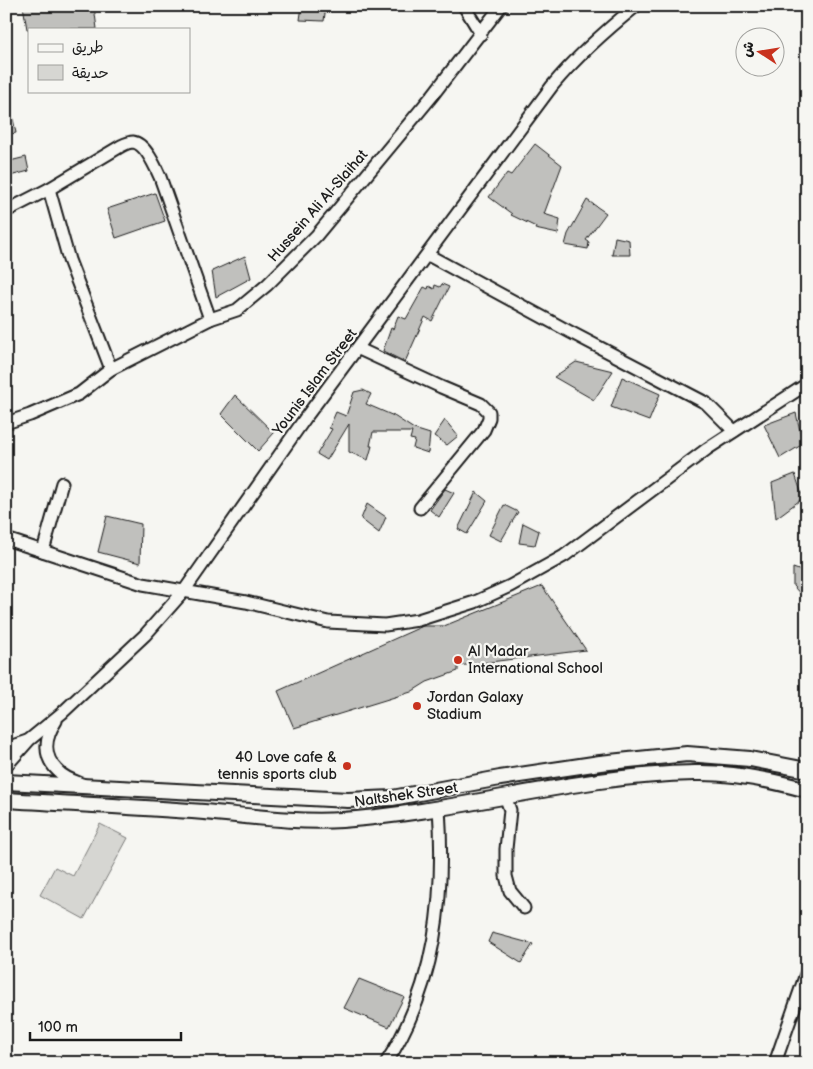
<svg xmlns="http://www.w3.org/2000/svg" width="813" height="1069" viewBox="0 0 813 1069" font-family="'Balsamiq Sans','Playpen Sans Arabic',sans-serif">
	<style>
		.green { fill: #d6d6d2; stroke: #797977 }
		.building { fill: #c0c0bd; stroke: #1c1c1c }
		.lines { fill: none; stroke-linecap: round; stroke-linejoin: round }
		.minor-casing { stroke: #1c1c1c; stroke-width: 15 }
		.major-casing { stroke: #1c1c1c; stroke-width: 18 }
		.minor { stroke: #f6f6f2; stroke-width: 11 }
		.major { stroke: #f6f6f2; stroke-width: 14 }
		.poi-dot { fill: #c8321e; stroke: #f6f6f2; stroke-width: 2 }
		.labels { text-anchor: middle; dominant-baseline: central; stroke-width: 4.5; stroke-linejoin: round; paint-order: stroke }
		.street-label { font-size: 15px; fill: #1c1c1c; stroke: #f6f6f2 }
		.poi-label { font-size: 15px; fill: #1c1c1c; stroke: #f6f6f2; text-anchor: start }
	</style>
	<rect width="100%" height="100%" fill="#f6f6f2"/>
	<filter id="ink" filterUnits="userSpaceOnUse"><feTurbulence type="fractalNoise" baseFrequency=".02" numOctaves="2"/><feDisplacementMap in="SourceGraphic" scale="10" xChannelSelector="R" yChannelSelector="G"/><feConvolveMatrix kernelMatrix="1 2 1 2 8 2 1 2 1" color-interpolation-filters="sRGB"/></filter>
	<g filter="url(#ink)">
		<polygon class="green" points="100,824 128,838 84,919 40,895 55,867 73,876"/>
		<g class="building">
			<polygon points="23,6 94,6 97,29 27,29"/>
			<polygon points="302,6 326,6 324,21 300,20"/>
			<polygon points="6,105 10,105 16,133 6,135"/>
			<polygon points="535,144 562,165 544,214 560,219 558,234 535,229 536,227 511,215 512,214 489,197 507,173 511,175"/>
			<polygon points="26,157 29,171 6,177 6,162"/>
			<polygon points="155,193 165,221 116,238 107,209"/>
			<polygon points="587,200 606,213 586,240 589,242 588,249 565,245 568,234"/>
			<polygon points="615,237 629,240 630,255 612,255"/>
			<polygon points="245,256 251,278 216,297 212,271"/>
			<polygon points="442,284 449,287 432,321 425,317 405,362 383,351 391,328 393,329 398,316 406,319 424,287 428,289 429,286 434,289 435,285 440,287"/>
			<polygon points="576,362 613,371 594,400 554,377"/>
			<polygon points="622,377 660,394 649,421 611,407"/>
			<polygon points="363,390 371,394 366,404 394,416 414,429 430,434 428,453 413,448 415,440 410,439 412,432 373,432 370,446 372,446 368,460 349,452 349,424 327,460 317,454 332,429 329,428 336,412 346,416 354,392"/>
			<polygon points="235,395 274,433 258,451 221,414"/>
			<polygon points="796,413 803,444 780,458 764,425"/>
			<polygon points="445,420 458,436 447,445 434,436"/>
			<polygon points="795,474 803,498 776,518 772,483"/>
			<polygon points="445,489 454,493 439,517 430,510"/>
			<polygon points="476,492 487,501 467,534 458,529"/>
			<polygon points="367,504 386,517 379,533 361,519"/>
			<polygon points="504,505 518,512 501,541 489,535"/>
			<polygon points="107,516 141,524 140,563 98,552"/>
			<polygon points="523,523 539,531 535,545 519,543"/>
			<polygon points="793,568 807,573 807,601 793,586"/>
			<polygon points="542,586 586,650 458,666 458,671 427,682 411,692 294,728 278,691 423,626 444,626"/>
			<polygon points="492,933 533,944 521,963 488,942"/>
			<polygon points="359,979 404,997 389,1027 344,1008"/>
		</g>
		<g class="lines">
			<defs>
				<g id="minor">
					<polyline points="464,6 481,34"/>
					<polyline points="49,189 69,260 111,369"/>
					<path d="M6,211L49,189L121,146C125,144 129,142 133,142C145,143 156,168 160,177L210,319"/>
					<polyline points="428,255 572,333 706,403 734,431"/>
					<polyline points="359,349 441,387 481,404 489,412 489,418 484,430 420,508"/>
					<polyline points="6,423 30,415 79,394 111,369 210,319 237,310 267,285 316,236 432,96 501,6"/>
					<polyline points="6,539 143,584 246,602 328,622 385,625 418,620 475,602 510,586 564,556 707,449 807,384"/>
					<polyline points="43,551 62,483"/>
					<path d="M56,721C45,737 42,756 58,771C64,778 74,781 82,784"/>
					<polyline points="6,748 27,741"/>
					<path d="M6,766L29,740L62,713L145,635L184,591L306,417L552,86C577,56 605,31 636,6"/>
					<polyline points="505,796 510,810 506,849 506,876 510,891 524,908"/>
					<path d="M386,1063C436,986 445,897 439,807"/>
					<polyline points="775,1063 807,971"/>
				</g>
				<g id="major">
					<polyline points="6,782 348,800 392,798 500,778 600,763 687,754 750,759 807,770"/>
					<path d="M6,800C72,804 138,807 204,812C250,816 296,823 342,820C460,812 576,775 695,773C732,772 771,780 807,790"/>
				</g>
			</defs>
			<use href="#minor" class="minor-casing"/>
			<use href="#major" class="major-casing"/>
			<use href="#minor" class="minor"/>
			<use href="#major" class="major"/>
		</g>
	</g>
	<g class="poi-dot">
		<circle cx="458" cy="660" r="5"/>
		<circle cx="417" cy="706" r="5"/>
		<circle cx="347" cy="766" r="5"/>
	</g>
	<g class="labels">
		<g class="street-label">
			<text transform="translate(318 206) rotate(-49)">Hussein Ali Al-Slaihat</text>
			<text transform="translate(315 382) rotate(-53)">Younis Islam Street</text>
			<text transform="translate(406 795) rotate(-8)">Naltshek Street</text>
		</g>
		<g class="poi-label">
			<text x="468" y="651">Al Madar<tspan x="468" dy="17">International School</tspan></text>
			<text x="427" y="697">Jordan Galaxy<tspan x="427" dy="17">Stadium</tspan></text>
			<text x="337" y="757" text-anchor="end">40 Love cafe &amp;<tspan x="337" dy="17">tennis sports club</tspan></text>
		</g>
	</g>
	<rect width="813" height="1069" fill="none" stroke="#f6f6f2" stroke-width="25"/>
	<rect x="12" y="12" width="788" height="1044" fill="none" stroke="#1c1c1c" stroke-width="2" filter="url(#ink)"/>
	<rect x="28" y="28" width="162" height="65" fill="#f6f6f2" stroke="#9f9f9c"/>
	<rect x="38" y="44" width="25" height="8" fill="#f6f6f2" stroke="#9f9f9c"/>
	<text x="72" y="52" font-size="15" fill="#1c1c1c">طريق</text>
	<rect x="38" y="65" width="25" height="15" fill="#d6d6d2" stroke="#9f9f9c"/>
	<text x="72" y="78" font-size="15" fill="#1c1c1c">حديقة</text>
	<g transform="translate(760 52) rotate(282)"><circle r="24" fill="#f6f6f2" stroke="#9f9f9c"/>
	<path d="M0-4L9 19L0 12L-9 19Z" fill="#c8321e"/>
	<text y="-8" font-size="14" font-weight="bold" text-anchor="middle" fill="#1c1c1c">ش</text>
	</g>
	<path d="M30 1032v8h151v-8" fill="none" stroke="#1c1c1c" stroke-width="2.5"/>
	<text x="38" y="1032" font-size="15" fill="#1c1c1c" stroke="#f6f6f2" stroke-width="4" paint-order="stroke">100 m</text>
</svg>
